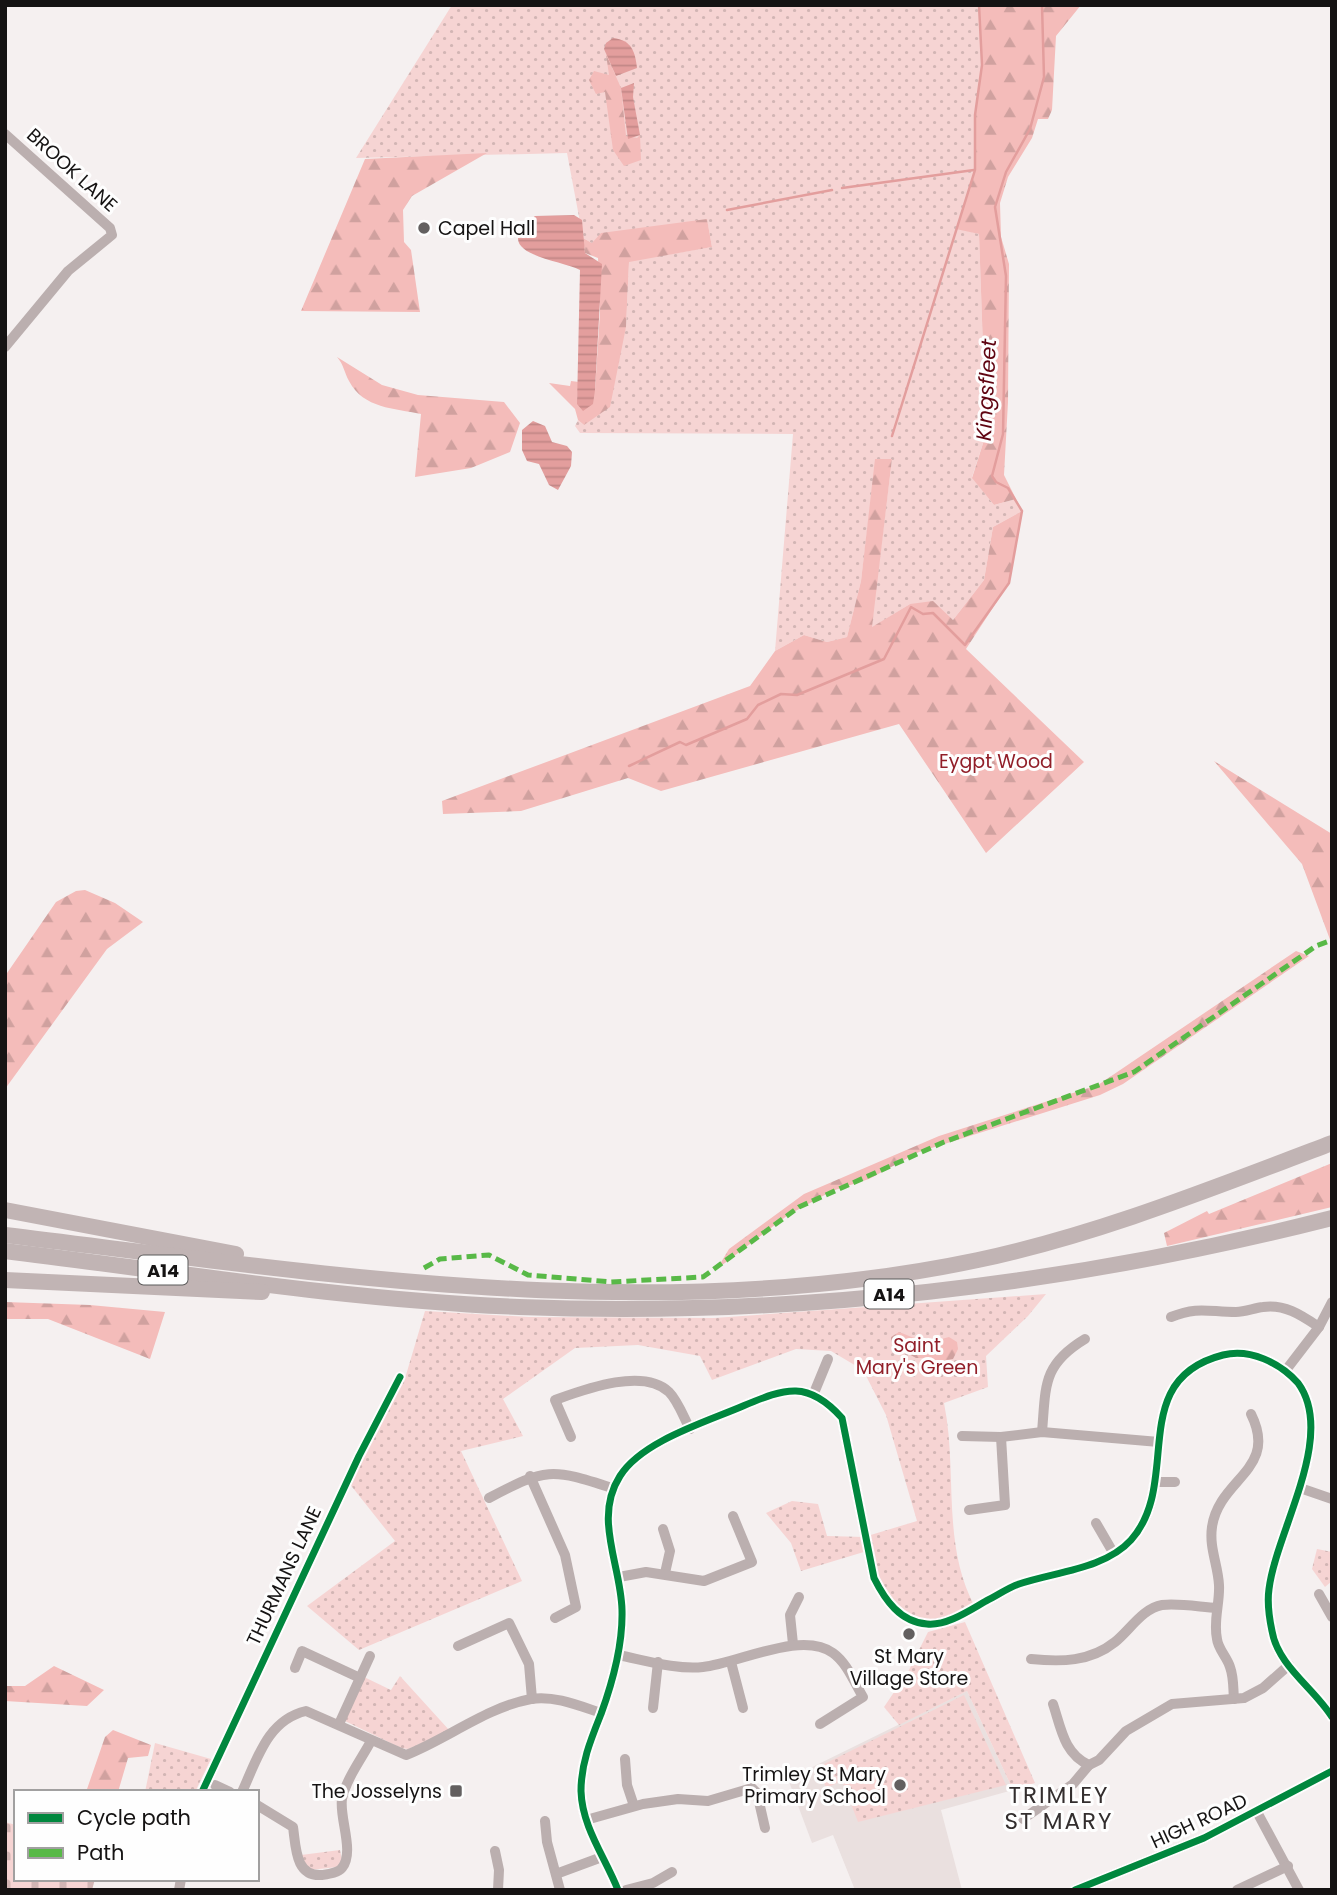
<svg xmlns="http://www.w3.org/2000/svg" width="1337" height="1895" viewBox="0 0 1337 1895" font-family="Poppins,sans-serif">
	<style>
		.built { fill: #eae0df }
		.grass { fill: url(#grass-dots) }
		.forest { fill: url(#forest-firs) }
		.cemetery { fill: url(#cemetery-stones) }
		.water { fill: url(#water-rules) }
		.lines { fill: none; stroke-linecap: round; stroke-linejoin: round }
		.stream { stroke: #e39e9d; stroke-width: 2.5 }
		.minor { stroke: #bbafaf; stroke-width: 10 }
		.highway { stroke: #c1b4b4; stroke-width: 16 }
		.quiet { stroke: #58b947; stroke-width: 5; stroke-dasharray: 10 5; stroke-linecap: butt }
		.cycleway-casing { stroke: #fefefe; stroke-width: 11 }
		.cycleway { stroke: #00873e; stroke-width: 7 }
		.poi-dot { fill: #636060; stroke: #fefefe; stroke-width: 2.5 }
		.labels { text-anchor: middle; dominant-baseline: central; stroke-width: 6; stroke-linejoin: round; paint-order: stroke }
		.shield { fill: #fefefe; stroke: #5b5a5a; stroke-width: 2 }
		.shield-label { font-size: 18px; font-weight: bold; fill: #151313 }
		.street-label { font-size: 19px; fill: #151313; stroke: #fefefe }
		.poi-label { font-size: 19px; fill: #151313; stroke: #fefefe; text-anchor: end }
		.park-label { font-size: 19px; fill: #911e28; stroke: #fefefe }
		.water-label { font-size: 21px; font-style: italic; fill: #5f0411; stroke: #fefefe }
		.quarter-label { font-size: 23px; letter-spacing: 2px; fill: #332e2e; stroke: #fefefe }
	</style>
	<defs>
		<pattern id="grass-dots" width="8" height="8" patternUnits="userSpaceOnUse" patternTransform="scale(1.75)"><rect width="8" height="8" fill="#f6d4d3"/><path d="M2 2h.1M6 6h.1" fill="none" stroke="#d2b5b4" stroke-width="1.8" stroke-linecap="round"/></pattern>
		<pattern id="forest-firs" width="22" height="20" patternUnits="userSpaceOnUse" patternTransform="scale(1.75)"><rect width="22" height="20" fill="#f4bcba"/><path d="M5 1l3.5 6h-7zM16 11l3.5 6h-7z" fill="#d0a19f"/></pattern>
		<pattern id="cemetery-stones" width="16" height="16" patternUnits="userSpaceOnUse" patternTransform="scale(1.75)"><rect width="16" height="16" fill="#f6d4d3"/><path d="M2 7V4a2 2 0 0 1 4 0v3zM10 15v-3a2 2 0 0 1 4 0v3z" fill="#d2b5b4"/></pattern>
		<pattern id="water-rules" width="6" height="5" patternUnits="userSpaceOnUse" patternTransform="scale(1.75)"><rect width="6" height="5" fill="#e39e9d"/><path d="M0 2.5h6" fill="none" stroke="#c28786"/></pattern>
	</defs>
	<rect width="100%" height="100%" fill="#f5f0f0"/>
	<polygon class="built" points="967,1691 1013,1790 941,1810 962,1890 855,1890 833,1835 812,1843 788,1779"/>
	<g class="grass">
		<polygon points="452,5 979,5 982,65 975,115 975,170 957,228 979,234 986,434 972,477 994,505 1016,499 1022,511 993,527 984,580 953,620 910,604 871,628 892,459 876,459 861,581 847,637 827,642 804,635 775,651 793,434 580,433 575,426 578,420 584,425 626,327 629,261 712,247 707,220 592,243 583,238 567,153 356,158"/>
		<path d="M1046,1294L1028,1316L986,1356L988,1387L944,1403C958,1471 941,1544 975,1607L929,1625L892,1607L867,1551L801,1571L791,1543L766,1513L792,1501L818,1504L827,1536L864,1537L917,1521L886,1415L863,1370L831,1351L796,1349L712,1380L700,1356L638,1345L575,1348L503,1399L523,1436L461,1451L522,1581L359,1650L307,1606L395,1541L349,1483L406,1375L425,1311L529,1317L714,1318Z"/>
		<polygon points="1317,1549 1332,1552 1332,1581 1325,1587 1312,1569"/>
		<polygon points="965,1622 1035,1783 1013,1790 967,1691 899,1725 884,1707 909,1670 928,1632"/>
		<polygon points="400,1676 450,1731 408,1749 401,1748 345,1721 364,1677 391,1690"/>
		<polygon points="964,1695 1006,1785 858,1822 842,1781 826,1788 818,1767"/>
		<polygon points="155,1743 211,1759 195,1792 145,1792"/>
		<polygon points="340,1850 342,1860 338,1867 309,1870 301,1855"/>
	</g>
	<g class="forest">
		<polygon points="979,5 1081,5 1056,36 1052,110 1048,119 1038,119 1032,138 1008,177 1000,203 1001,237 1009,264 1008,402 1004,475 1016,499 994,505 972,478 986,434 979,234 956,229 975,170 975,115 982,65"/>
		<polygon points="606,54 621,88 626,136 637,138 640,135 641,160 624,166 613,150 605,92 596,94 589,80 594,71 609,75"/>
		<polygon points="487,153 412,196 403,210 404,242 411,250 420,312 301,311 365,159"/>
		<polygon points="707,219 712,247 629,262 626,327 610,407 584,425 578,420 575,409 549,383 570,386 571,381 579,382 577,399 595,390 600,312 598,258 585,253 583,238 592,243 601,233"/>
		<path d="M337,357L382,385L418,395L504,402L520,423L510,452L471,468L415,477L421,414C394,408 364,409 349,381C344,372 344,365 337,357Z"/>
		<polygon points="875,459 892,459 872,627 910,604 933,601 953,620 984,580 993,527 1022,511 1009,583 966,649 1084,762 986,853 899,724 661,791 628,778 521,811 443,814 442,801 750,686 775,651 804,635 827,642 847,637 861,581"/>
		<polygon points="1214,761 1332,834 1332,945 1302,864"/>
		<polygon points="85,890 115,903 143,922 107,949 5,1089 5,976 56,902 76,891"/>
		<polygon points="1296,951 1309,956 1123,1084 1100,1095 919,1152 869,1179 832,1191 788,1215 717,1269 729,1249 804,1194 939,1136 1098,1085"/>
		<polygon points="1332,1163 1332,1207 1167,1246 1164,1233 1207,1211 1209,1214"/>
		<polygon points="5,1302 90,1305 165,1312 150,1359 48,1319 5,1319"/>
		<path d="M899,1332C919,1340 927,1344 949,1337L957,1342L958,1349L953,1359L938,1362L932,1358H916L891,1344V1337Z"/>
		<polygon points="54,1666 104,1690 87,1706 5,1701 5,1686 25,1686"/>
		<polygon points="113,1730 151,1745 148,1756 128,1758 118,1792 86,1792 105,1737"/>
	</g>
	<polygon class="cemetery" points="5,1822 16,1825 16,1879 95,1879 92,1890 5,1890"/>
	<g class="water">
		<path d="M613,38C632,40 635,52 637,68L616,76L604,49L606,43Z"/>
		<polygon points="634,83 633,97 640,135 628,139 621,88"/>
		<path d="M574,215L582,220L585,253L602,264L595,390L593,404L583,411L577,404L580,270C559,259 485,254 535,216Z"/>
		<polygon points="533,421 545,426 552,442 567,446 572,452 571,466 558,490 549,485 539,464 527,461 522,450 522,430"/>
	</g>
	<g class="lines">
		<g class="stream">
			<polyline points="842,188 974,170"/>
			<polyline points="727,210 832,190"/>
			<polyline points="892,436 975,170 975,115 982,65 979,5"/>
			<polyline points="629,766 680,742 686,745 747,719 758,705 781,694 797,695 884,659 911,607 923,614 933,613 965,645 1009,583 1022,511 1008,488 996,482 992,476 1003,434 1006,276 995,207 1006,172 1030,129 1044,77 1042,5"/>
		</g>
		<g class="minor">
			<polyline points="5,134 110,228 112,235 68,271 5,347"/>
			<path d="M1171,1317C1198,1306 1209,1312 1236,1312C1245,1312 1254,1308 1263,1307C1285,1304 1301,1315 1319,1327L1286,1370"/>
			<polyline points="1319,1327 1332,1302"/>
			<polyline points="814,1393 828,1359"/>
			<path d="M1042,1432C1046,1386 1042,1365 1085,1339"/>
			<polyline points="962,1436 1001,1437 1042,1432 1159,1442"/>
			<path d="M571,1437L555,1400C583,1390 643,1367 669,1392C678,1401 684,1418 690,1429"/>
			<polyline points="530,1476 565,1555 576,1607 555,1618"/>
			<polyline points="1155,1482 1175,1482"/>
			<polyline points="1303,1489 1332,1499"/>
			<path d="M489,1498C546,1468 551,1468 612,1488"/>
			<polyline points="969,1510 1005,1505 1001,1437"/>
			<polyline points="1096,1523 1114,1554"/>
			<polyline points="663,1529 670,1551 665,1573"/>
			<polyline points="619,1577 646,1572 704,1581 752,1562 733,1516"/>
			<polyline points="1319,1594 1332,1617"/>
			<polyline points="793,1644 790,1615 799,1597"/>
			<polyline points="458,1646 509,1623 529,1664 532,1699"/>
			<path d="M618,1655C644,1660 677,1670 703,1667C739,1663 802,1630 833,1653C847,1663 854,1682 863,1697L820,1724"/>
			<path d="M1031,1659C1061,1662 1090,1662 1115,1642C1129,1631 1143,1608 1162,1605C1179,1603 1200,1607 1217,1608"/>
			<polyline points="731,1662 743,1708"/>
			<polyline points="295,1668 302,1651 360,1678"/>
			<path d="M1234,1699C1233,1689 1234,1678 1230,1667C1227,1657 1218,1649 1217,1639C1213,1621 1220,1603 1219,1585C1218,1565 1209,1548 1212,1527C1219,1478 1279,1470 1251,1414"/>
			<path d="M1053,1704C1061,1728 1064,1754 1089,1765L1099,1760L1126,1731L1172,1704L1244,1698L1263,1688L1289,1665"/>
			<polyline points="653,1708 658,1662"/>
			<polyline points="339,1724 370,1656"/>
			<polyline points="625,1759 627,1785 634,1806"/>
			<polyline points="215,1785 230,1792"/>
			<polyline points="202,1792 359,1456 400,1377"/>
			<path d="M242,1792C257,1760 267,1720 306,1711L406,1755C447,1739 487,1707 531,1699C554,1695 580,1706 601,1713"/>
			<path d="M257,1805L293,1827C296,1847 295,1877 322,1875C329,1874 338,1873 342,1868C355,1852 339,1818 342,1799C346,1779 362,1758 371,1741"/>
			<polyline points="1257,1812 1299,1890"/>
			<polyline points="1023,1819 1073,1784 1089,1765"/>
			<polyline points="586,1820 643,1804 678,1799 708,1801 752,1788 757,1793 765,1828"/>
			<polyline points="545,1821 547,1842 560,1890"/>
			<polyline points="495,1851 499,1870 498,1890"/>
			<polyline points="556,1874 602,1857"/>
			<polyline points="179,1890 181,1879"/>
			<path d="M618,1890C605,1857 582,1827 581,1791C581,1763 591,1739 601,1714C613,1681 623,1646 622,1610C621,1565 593,1518 620,1476C642,1441 706,1422 743,1406C786,1388 808,1380 842,1418L874,1578C885,1600 900,1622 927,1624C947,1626 970,1610 986,1601C997,1596 1007,1588 1019,1584C1054,1572 1105,1569 1131,1540C1183,1482 1125,1380 1223,1355C1250,1348 1280,1363 1298,1383C1337,1436 1276,1531 1269,1589C1267,1603 1269,1617 1272,1631C1278,1666 1314,1688 1332,1717"/>
			<polyline points="626,1890 653,1883 672,1872"/>
			<polyline points="1075,1890 1204,1838 1332,1771"/>
			<polyline points="1237,1890 1288,1866"/>
		</g>
		<g class="highway">
			<polyline points="5,1210 236,1254"/>
			<path d="M5,1235C327,1274 655,1328 978,1260C1100,1234 1215,1187 1332,1143"/>
			<path d="M5,1251C176,1272 347,1300 519,1307C791,1318 1069,1285 1332,1218"/>
			<polyline points="5,1280 262,1292"/>
		</g>
		<polyline class="quiet" points="424,1268 440,1259 489,1255 528,1275 611,1282 703,1277 799,1207 944,1142 1134,1072 1316,946 1332,940"/>
		<defs>
			<g id="cycleway">
				<polyline points="202,1792 359,1456 400,1377"/>
				<path d="M618,1890C605,1857 582,1827 581,1791C581,1763 591,1739 601,1714C613,1681 623,1646 622,1610C621,1565 593,1518 620,1476C642,1441 706,1422 743,1406C786,1388 808,1380 842,1418L874,1578C885,1600 900,1622 927,1624C947,1626 970,1610 986,1601C997,1596 1007,1588 1019,1584C1054,1572 1105,1569 1131,1540C1183,1482 1125,1380 1223,1355C1250,1348 1280,1363 1298,1383C1337,1436 1276,1531 1269,1589C1267,1603 1269,1617 1272,1631C1278,1666 1314,1688 1332,1717"/>
				<polyline points="1075,1890 1204,1838 1332,1771"/>
			</g>
		</defs>
		<use href="#cycleway" class="cycleway-casing"/>
		<use href="#cycleway" class="cycleway"/>
	</g>
	<g class="poi-dot">
		<circle cx="424" cy="228" r="7"/>
		<circle cx="909" cy="1634" r="7"/>
		<circle cx="900" cy="1785" r="7"/>
		<rect x="449" y="1784" width="14" height="14" rx="3.5"/>
	</g>
	<g class="labels">
		<g class="shield">
			<rect x="138.5" y="1255.5" width="49" height="29" rx="5"/>
			<rect x="864.5" y="1279.5" width="49" height="29" rx="5"/>
		</g>
		<g class="shield-label">
			<text x="163" y="1270">A14</text>
			<text x="889" y="1294">A14</text>
		</g>
		<g class="street-label">
			<text transform="translate(72 170) rotate(42)">BROOK LANE</text>
			<text transform="translate(284 1576) rotate(-65)">THURMANS LANE</text>
			<text transform="translate(1199 1821) rotate(-25)">HIGH ROAD</text>
		</g>
		<g class="poi-label">
			<text x="438" y="228" text-anchor="start">Capel Hall</text>
			<text x="909" y="1656" text-anchor="middle">St Mary<tspan x="909" dy="22">Village Store</tspan></text>
			<text x="886" y="1774">Trimley St Mary<tspan x="886" dy="22">Primary School</tspan></text>
			<text x="442" y="1791">The Josselyns</text>
		</g>
		<g class="park-label">
			<text x="996" y="761">Eygpt Wood</text>
			<text x="917" y="1345">Saint<tspan x="917" dy="22">Mary's Green</tspan></text>
		</g>
		<g class="water-label">
			<text transform="translate(986 390) rotate(-87)">Kingsfleet</text>
		</g>
		<g class="quarter-label">
			<text x="1059" y="1795">TRIMLEY<tspan x="1059" dy="26">ST MARY</tspan></text>
		</g>
	</g>
	<rect width="1337" height="1895" fill="none" stroke="#151313" stroke-width="14"/>
	<rect x="14" y="1790" width="245" height="91" fill="#fefefe" stroke="#a1a0a0" stroke-width="2"/>
	<rect x="28" y="1813" width="35" height="10" fill="#00873e" stroke="#a1a0a0" stroke-width="2"/>
	<text x="77" y="1825" font-size="21" fill="#151313">Cycle path</text>
	<rect x="28" y="1848" width="35" height="10" fill="#58b947" stroke="#a1a0a0" stroke-width="2"/>
	<text x="77" y="1860" font-size="21" fill="#151313">Path</text>
</svg>
